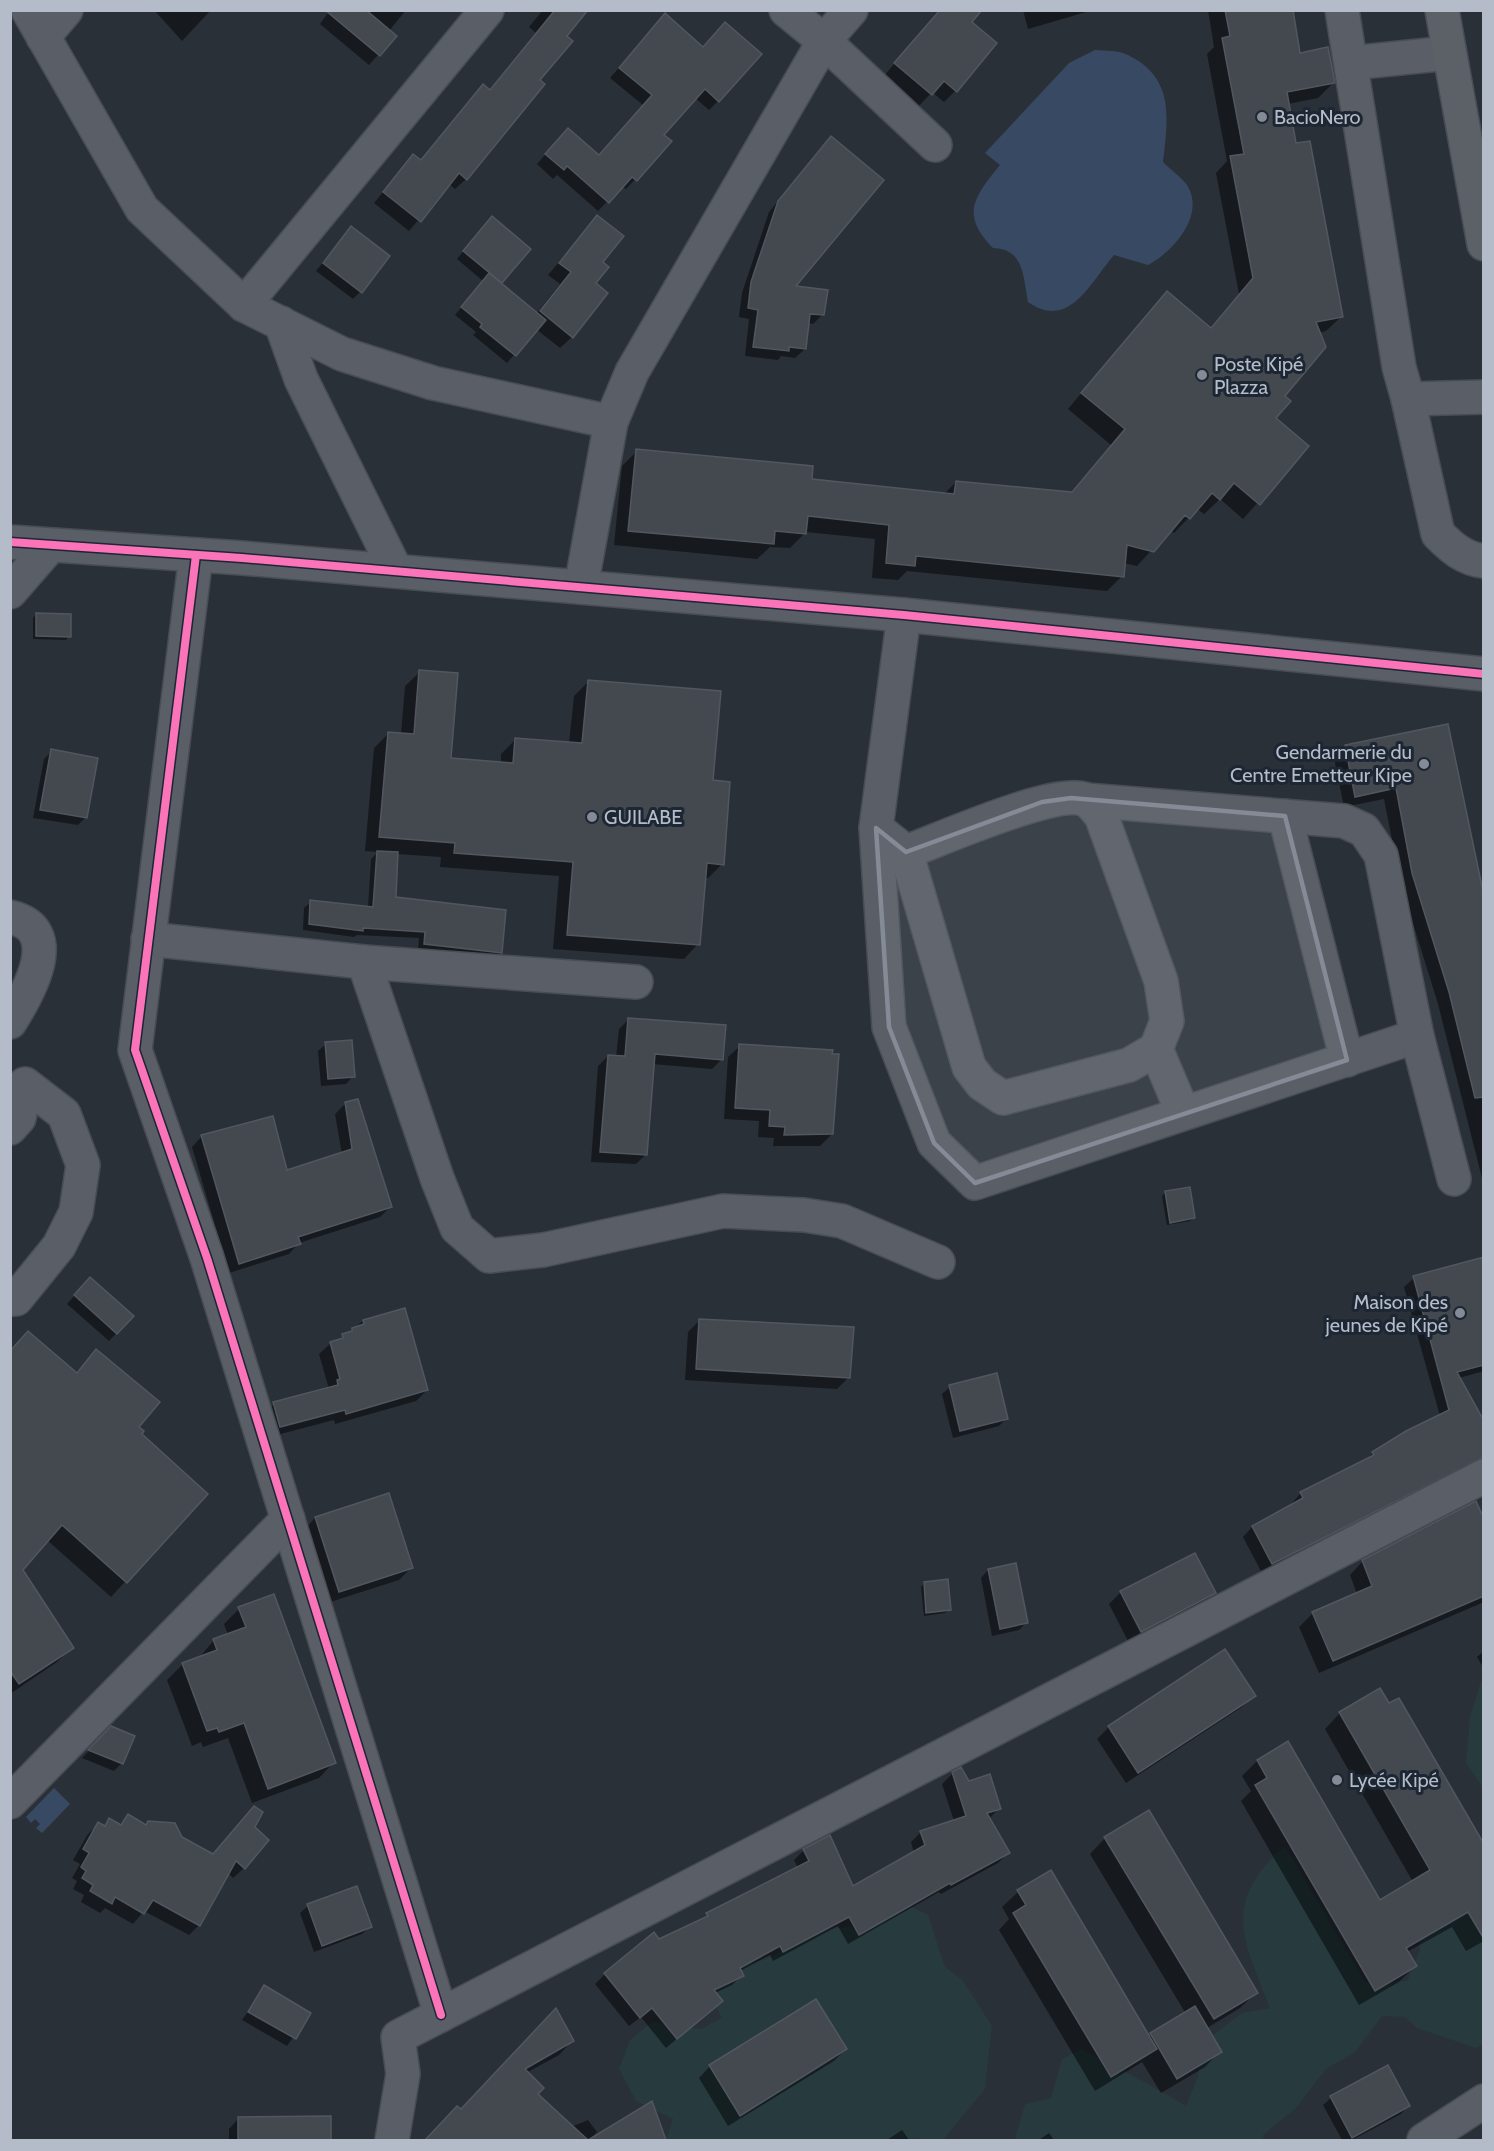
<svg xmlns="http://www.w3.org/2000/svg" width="1494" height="2151" viewBox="0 0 1494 2151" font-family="Cabin,sans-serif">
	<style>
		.green { fill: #273a3e }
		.water { fill: #384963 }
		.shadow { fill: #0007 }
		.building { fill: #444950; stroke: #52575f; stroke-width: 1.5 }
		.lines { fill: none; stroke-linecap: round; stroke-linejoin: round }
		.minor-casing { stroke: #484c53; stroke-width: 36 }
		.major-casing { stroke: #484c55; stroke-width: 36 }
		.minor { stroke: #5a5e66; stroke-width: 33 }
		.major { stroke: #5c6168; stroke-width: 33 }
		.cycleway-casing { stroke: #1d2633; stroke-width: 11 }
		.cycleway { stroke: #fb73b8; stroke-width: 8 }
		.marked { fill: #848b96; fill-opacity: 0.2; stroke: #848b96; stroke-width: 4.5; stroke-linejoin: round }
		.poi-dot { fill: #848b96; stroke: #1d2633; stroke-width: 2 }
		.labels { text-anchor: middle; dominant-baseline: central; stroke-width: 6; stroke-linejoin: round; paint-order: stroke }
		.poi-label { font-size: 20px; fill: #b4bcc9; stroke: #1d2633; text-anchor: start }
	</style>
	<rect width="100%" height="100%" fill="#2a3038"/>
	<g class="green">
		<polygon points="1481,1681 1484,1683 1483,1788 1466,1763 1470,1717"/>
		<path d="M1285,1846L1365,1982L1407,1981L1420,1950V1924L1434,1905L1483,1913V2044L1476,2048L1417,2028L1405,2017L1382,2016L1355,2052L1326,2069L1296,2108L1263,2135L1264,2140L1015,2139L1025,2104L1051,2098L1062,2059L1081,2049C1117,2067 1153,2086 1186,2106L1198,2076L1201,2044L1242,2013L1270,2008C1243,1940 1221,1901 1285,1846Z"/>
		<polygon points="908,1905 928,1915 945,1967 963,1981 992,2026 985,2089 943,2140 900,2138 897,2140 666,2140 673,2119 636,2101 619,2069 630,2040 652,2022 701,2029 722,2018 708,1991 729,1971 771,1957 810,1931 864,1925"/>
	</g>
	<g class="water">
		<path d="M1095,50C1105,51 1119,50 1128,55C1175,78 1168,118 1163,162C1170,169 1181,177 1187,185C1206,215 1173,252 1148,265L1114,255C1090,283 1069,331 1028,302C1023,278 1025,249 993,248C960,215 974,197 1000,165L985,153L1069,63Z"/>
		<polygon points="54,1788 70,1804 42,1833 36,1828 40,1824 35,1819 31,1823 26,1817"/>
	</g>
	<g class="shadow">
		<polygon points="154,10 211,10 182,41"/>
		<polygon points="330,10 406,10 389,31 395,36 369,65 320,24"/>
		<polygon points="543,10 586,10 565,36 538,81 466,179 455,189 449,184 409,231 374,203 413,156 420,161 483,86 489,91 536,33 529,27"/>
		<polygon points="939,10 968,10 970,22 955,91 944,102 932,92 919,106 884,76"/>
		<polygon points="1023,10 1093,10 1028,29"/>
		<polygon points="1208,10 1292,10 1299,55 1333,83 1318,98 1288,104 1295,145 1342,316 1326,331 1318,333 1283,396 1274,418 1307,447 1243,519 1220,499 1204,514 1197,509 1174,533 1170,530 1137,566 1123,563 1122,576 1107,591 907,571 898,580 872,578 875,539 806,532 790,548 770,547 757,559 614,545 622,466 637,451 810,481 944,494 956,482 1070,493 1111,445 1068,409 1152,308 1167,293 1209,329 1239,294 1216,173 1227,161 1207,54 1214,47"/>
		<polygon points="656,25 718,101 709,110 695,98 662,135 670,142 626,189 622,186 598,211 557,175 553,179 537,164 559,139 599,157 643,105 610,78"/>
		<polygon points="822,148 793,287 823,314 813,324 808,323 805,349 795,358 781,356 778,360 745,356 749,319 739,317 742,293 769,212"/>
		<polygon points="597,217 601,263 572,337 560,348 536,329 507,363 473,335 476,332 455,315 483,281 457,259 484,226 529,249 499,283 536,314 560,284 548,275"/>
		<polygon points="351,228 360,292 353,299 316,271"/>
		<polygon points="36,614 69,636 66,640 33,639 33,618"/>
		<polygon points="420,672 450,759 501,763 501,754 516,739 569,743 574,696 588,682 712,781 722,864 708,878 704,878 698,944 684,959 553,949 559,876 440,867 441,857 397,854 394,898 501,952 494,959 418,950 419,938 357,935 354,937 303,930 304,908 311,902 368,908 371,859 378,852 365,851 374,748 389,733 401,734 405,686"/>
		<polygon points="1447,726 1484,902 1484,1186 1438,1004 1401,885 1384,799 1344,807 1334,758 1346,746"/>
		<polygon points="52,751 85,818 78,825 33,818 44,759"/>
		<polygon points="629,1019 722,1059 712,1069 652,1064 646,1154 636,1164 591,1162 598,1066 608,1056 616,1057 619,1029"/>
		<polygon points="326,1044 353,1076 346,1084 321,1086 318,1051"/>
		<polygon points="740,1046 832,1134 820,1146 773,1146 774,1138 758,1137 759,1121 724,1119 728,1057"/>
		<polygon points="346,1103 391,1206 380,1217 299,1243 289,1254 229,1273 192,1147 202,1136 286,1171 342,1154 335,1114"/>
		<polygon points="1166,1192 1193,1218 1190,1221 1167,1225 1162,1196"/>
		<polygon points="1484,1258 1484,1371 1459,1378 1484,1424 1484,1469 1262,1573 1243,1537 1252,1527 1293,1505 1292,1503 1301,1493 1365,1462 1373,1453 1440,1416 1404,1287 1414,1278"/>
		<polygon points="83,1286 132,1316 109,1341 67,1304"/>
		<polygon points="700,1320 849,1377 837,1389 685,1380 688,1332"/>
		<polygon points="363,1321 427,1390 416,1401 335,1424 334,1420 269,1437 263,1415 274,1404 329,1389 319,1354 331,1343 337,1341"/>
		<polygon points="10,1351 75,1374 96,1351 139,1434 205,1494 111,1597 47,1540 21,1570 72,1647 57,1662 10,1694"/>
		<polygon points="950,1387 1007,1418 999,1426 953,1438 942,1394"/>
		<polygon points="315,1518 411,1568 399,1580 327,1603 304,1530"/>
		<polygon points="1484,1522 1484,1602 1319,1673 1299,1627 1312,1614 1357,1594 1350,1575 1363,1561"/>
		<polygon points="1195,1555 1214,1593 1202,1605 1129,1643 1109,1604 1121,1592"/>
		<polygon points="988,1570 1026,1623 1019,1630 992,1636 981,1578"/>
		<polygon points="924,1583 949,1610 945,1613 924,1616 921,1587"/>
		<polygon points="239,1609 334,1762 319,1778 252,1803 228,1738 203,1747 201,1742 192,1746 167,1680 183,1664 199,1658 214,1640 228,1635 224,1624"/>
		<polygon points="1225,1651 1254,1695 1242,1707 1126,1783 1097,1739 1109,1727"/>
		<polygon points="1484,1651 1484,1669 1477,1657"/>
		<polygon points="1340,1713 1484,1847 1484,1941 1466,1951 1452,1927 1407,1952 1415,1966 1399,1982 1359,2005 1241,1801 1251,1791 1242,1776 1257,1761 1379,1902 1413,1882 1325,1729"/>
		<polygon points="111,1728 122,1763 114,1771 82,1758"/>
		<polygon points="953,1773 999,1808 989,1819 1008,1853 998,1863 941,1894 939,1892 848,1944 838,1926 773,1961 770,1955 740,1971 742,1975 732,1985 715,1993 721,2001 666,2048 641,2017 629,2026 595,1984 605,1974 659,1941 798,1868 794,1860 804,1850 852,1888 914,1853 911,1842 921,1832 954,1821 942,1784"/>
		<polygon points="128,1816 145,1827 181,1838 212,1856 253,1827 244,1868 233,1878 228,1873 199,1925 189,1935 144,1911 133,1924 105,1908 100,1913 81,1902 84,1895 73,1889 77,1881 72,1878 80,1864 73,1860 88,1834 99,1824 103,1827 110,1820 119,1825"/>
		<polygon points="1105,1838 1256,1993 1240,2008 1207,2028 1220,2051 1205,2067 1161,2093 1142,2062 1095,2091 999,1930 1009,1919 1002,1907 1018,1892 1050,1872 1148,2037 1186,2014 1090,1854"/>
		<polygon points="308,1906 370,1927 362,1934 314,1952 300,1913"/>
		<polygon points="265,1987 309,2014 287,2046 242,2020"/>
		<polygon points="542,2023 572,2041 559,2055 526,2073 536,2094 571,2127 588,2120 597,2132 590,2140 426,2140 444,2121 461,2111"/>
		<polygon points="846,2049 834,2061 728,2126 699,2078 710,2066"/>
		<polygon points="1387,2067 1408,2106 1401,2114 1352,2140 1342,2140 1323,2105 1331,2098"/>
		<polygon points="651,2103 664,2140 591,2140"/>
		<polygon points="330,2118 330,2140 229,2140 229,2129 238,2119"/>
		<polygon points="902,2130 909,2140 887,2140"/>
		<polygon points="1049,2133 1054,2140 1039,2140"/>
	</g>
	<g class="building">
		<polygon points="325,10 366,10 397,36 380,56"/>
		<polygon points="555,10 588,10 567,36 573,41 540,80 545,84 467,180 459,173 421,222 383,192 413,154 421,160 483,84 490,90"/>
		<polygon points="940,10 982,10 972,22 997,43 957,92 944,81 932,95 894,63"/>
		<polygon points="1225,10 1293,10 1300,53 1328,47 1335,83 1287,92 1296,143 1310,141 1343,317 1316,322 1326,347 1285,396 1291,401 1276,418 1309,446 1260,505 1234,483 1220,500 1212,493 1190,519 1185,515 1154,552 1127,545 1124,577 916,556 915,566 886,563 889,525 808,516 806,534 775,531 774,544 628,531 636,449 813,466 812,479 954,494 956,481 1072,492 1125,429 1081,393 1167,291 1211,328 1253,278 1230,156 1244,154 1222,38 1230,36"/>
		<polygon points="665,13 703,47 725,22 762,54 719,102 705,89 664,135 672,141 637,181 632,177 609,203 567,166 564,170 545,154 568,128 599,155 652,95 619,68"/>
		<polygon points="831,136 884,180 796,286 828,290 824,315 810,314 806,349 789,347 789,351 753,347 758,310 748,308 751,282 778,201"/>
		<polygon points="597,215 624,236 603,262 609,267 596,283 608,293 573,338 540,311 571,272 559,263"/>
		<polygon points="492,216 531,249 502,283 463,251"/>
		<polygon points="351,226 390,256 362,293 323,263"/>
		<polygon points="489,273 546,320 516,356 480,327 482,324 461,307"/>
		<polygon points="36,613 71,614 71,637 36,636"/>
		<polygon points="419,670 458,673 451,758 513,763 515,738 582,743 588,680 721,691 713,780 730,782 724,865 707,863 700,945 567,935 573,862 454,853 455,843 379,837 388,732 414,734"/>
		<polygon points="1448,724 1484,896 1484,1097 1475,1098 1449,992 1412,873 1396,788 1355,797 1345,745"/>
		<polygon points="51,749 98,758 87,818 40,810"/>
		<polygon points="377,851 398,852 396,897 506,910 502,953 424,944 425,932 363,928 363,931 309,924 310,900 373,907"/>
		<polygon points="628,1018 726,1025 723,1060 655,1054 647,1155 600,1152 608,1055 625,1056"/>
		<polygon points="352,1040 355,1077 328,1079 325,1042"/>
		<polygon points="739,1044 833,1050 832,1054 839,1054 833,1134 784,1135 785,1127 769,1126 770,1110 735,1108"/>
		<polygon points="358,1099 392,1207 298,1237 301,1244 239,1264 201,1135 273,1116 287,1170 352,1149 345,1102"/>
		<polygon points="1190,1187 1195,1218 1170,1223 1165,1191"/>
		<polygon points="1484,1257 1484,1365 1457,1372 1484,1421 1484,1457 1272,1564 1252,1526 1303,1498 1300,1492 1374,1455 1372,1452 1406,1431 1449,1410 1413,1276"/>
		<polygon points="90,1277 134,1316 117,1334 74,1295"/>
		<polygon points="405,1308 428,1390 346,1414 345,1410 280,1427 273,1402 338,1385 337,1380 340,1379 330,1342 343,1338 342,1334 352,1331 352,1328 364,1324 363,1320"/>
		<polygon points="699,1319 854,1327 850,1378 696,1369"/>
		<polygon points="28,1331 77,1373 96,1349 160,1402 139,1427 144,1431 142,1434 208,1494 127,1583 62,1525 23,1570 74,1648 19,1684 10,1671 10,1351"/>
		<polygon points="997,1373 1008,1419 960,1431 949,1385"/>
		<polygon points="389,1493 413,1568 339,1592 315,1517"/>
		<polygon points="1476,1501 1484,1519 1484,1596 1333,1661 1312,1612 1372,1586 1362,1560"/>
		<polygon points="1195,1553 1216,1593 1141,1632 1120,1591"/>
		<polygon points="1016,1563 1028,1623 1000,1629 988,1569"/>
		<polygon points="948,1579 951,1610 926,1613 924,1582"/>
		<polygon points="274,1594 336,1763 268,1789 244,1723 219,1732 217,1728 207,1731 182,1663 217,1650 213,1639 246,1627 238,1607"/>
		<polygon points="1225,1649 1256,1696 1138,1773 1108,1726"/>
		<polygon points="1380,1688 1389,1703 1399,1698 1484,1844 1484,1939 1468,1912 1406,1948 1417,1966 1375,1991 1255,1785 1267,1778 1257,1760 1288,1741 1380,1900 1430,1870 1339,1712"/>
		<polygon points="111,1726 135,1736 123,1764 88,1750"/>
		<polygon points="961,1767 969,1781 990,1774 1001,1809 987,1813 1010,1853 951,1885 950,1883 859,1935 849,1917 783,1952 780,1946 740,1968 744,1976 714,1990 723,2001 677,2039 652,2008 640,2018 604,1973 654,1932 659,1939 708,1916 706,1913 809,1861 803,1849 830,1835 853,1886 925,1845 920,1831 966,1816 952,1772"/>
		<polygon points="254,1806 263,1812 255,1827 269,1840 245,1869 236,1861 200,1926 153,1900 144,1914 115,1897 112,1904 90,1891 93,1885 82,1878 86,1871 81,1867 89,1853 83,1849 98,1822 105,1826 109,1818 121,1825 128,1814 146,1825 148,1821 175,1823 182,1837 213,1854"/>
		<polygon points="1149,1810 1258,1993 1214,2019 1104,1837"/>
		<polygon points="1051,1870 1157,2049 1111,2077 1013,1913 1026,1905 1017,1890"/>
		<polygon points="357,1886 372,1927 322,1946 307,1904"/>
		<polygon points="264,1985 311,2013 296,2039 248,2012"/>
		<polygon points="816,1999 847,2049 740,2116 709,2065"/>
		<polygon points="1195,2006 1222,2052 1177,2079 1150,2033"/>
		<polygon points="556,2008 574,2041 525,2069 544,2088 538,2094 588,2140 425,2140 457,2106 461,2109"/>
		<polygon points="1388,2065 1410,2106 1352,2138 1330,2096"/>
		<polygon points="652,2101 666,2140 588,2140"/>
		<polygon points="331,2116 331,2140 238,2140 238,2117"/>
	</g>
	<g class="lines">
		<defs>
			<g id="minor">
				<polyline points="28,10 142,209 244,305 342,354 433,383 611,422"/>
				<polyline points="786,10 824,41 935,145"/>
				<polyline points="1342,10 1399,367 1408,399 1484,397"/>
				<polyline points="43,37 66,10"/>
				<polyline points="1351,63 1449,53"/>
				<polyline points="244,305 487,10"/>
				<polyline points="281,323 301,379 396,571"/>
				<path d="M1408,399L1438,534C1451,547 1464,559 1484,561"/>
				<polyline points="10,542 242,558 904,615 1484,674"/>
				<polyline points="196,555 135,1050 207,1258 441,2015"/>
				<polyline points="581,587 611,422 632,372 824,41 851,10"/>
				<polyline points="10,592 50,546"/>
				<polyline points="904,615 876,828 889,1027 934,1143 975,1183 1417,1036"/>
				<polyline points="1086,800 1344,821 1364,830 1381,855 1417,1036 1454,1179"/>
				<polyline points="1285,816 1347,1060"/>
				<path d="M876,828L906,852C941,839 1053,789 1084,799C1090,801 1096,810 1101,815L1161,981L1167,1021L1156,1049L1129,1065L1003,1098L982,1084L969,1067L906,852"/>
				<path d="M10,917C65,929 29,992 10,1022"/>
				<polyline points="148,939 364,962 636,982"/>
				<polyline points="364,962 437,1178 457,1228 489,1256 543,1250 723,1211 804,1215 842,1221 938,1262"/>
				<polyline points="1156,1049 1183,1113"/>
				<polyline points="10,1128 19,1118 25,1084 64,1114 83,1165 76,1212 59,1246 16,1299 10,1299"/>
				<polyline points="10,1802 288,1519"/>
				<polyline points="392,2140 403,2074 398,2037 1484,1476"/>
				<polyline points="1424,2140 1484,2101"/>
			</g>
			<polyline id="major" points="1442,10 1484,244"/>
		</defs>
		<use href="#minor" class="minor-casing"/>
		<use href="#major" class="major-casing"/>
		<use href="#minor" class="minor"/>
		<use href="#major" class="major"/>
		<defs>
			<g id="cycleway">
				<polyline points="10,542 242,558 904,615 1484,674"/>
				<polyline points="196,555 135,1050 207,1258 441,2015"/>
			</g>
		</defs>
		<use href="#cycleway" class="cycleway-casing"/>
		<use href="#cycleway" class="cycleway"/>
	</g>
	<path class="marked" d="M1071,798L1285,816L1347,1060L975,1183L934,1143L889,1027L876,828L906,852L1042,802Z"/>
	<g class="poi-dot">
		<circle cx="1262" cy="117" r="6"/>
		<circle cx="1202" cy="375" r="6"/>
		<circle cx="1424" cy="764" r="6"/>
		<circle cx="592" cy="817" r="6"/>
		<circle cx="1460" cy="1313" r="6"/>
		<circle cx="1337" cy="1780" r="6"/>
	</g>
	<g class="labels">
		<g class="poi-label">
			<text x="1274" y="117">BacioNero</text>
			<text x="1214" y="364">Poste Kipé<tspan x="1214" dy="23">Plazza</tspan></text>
			<text x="1412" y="752" text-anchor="end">Gendarmerie du<tspan x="1412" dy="23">Centre Emetteur Kipe</tspan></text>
			<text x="604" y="817">GUILABE</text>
			<text x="1448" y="1302" text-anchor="end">Maison des<tspan x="1448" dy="23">jeunes de Kipé</tspan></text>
			<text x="1349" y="1780">Lycée Kipé</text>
		</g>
	</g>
	<rect width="1494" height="2151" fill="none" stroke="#b4bcc9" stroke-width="24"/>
</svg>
